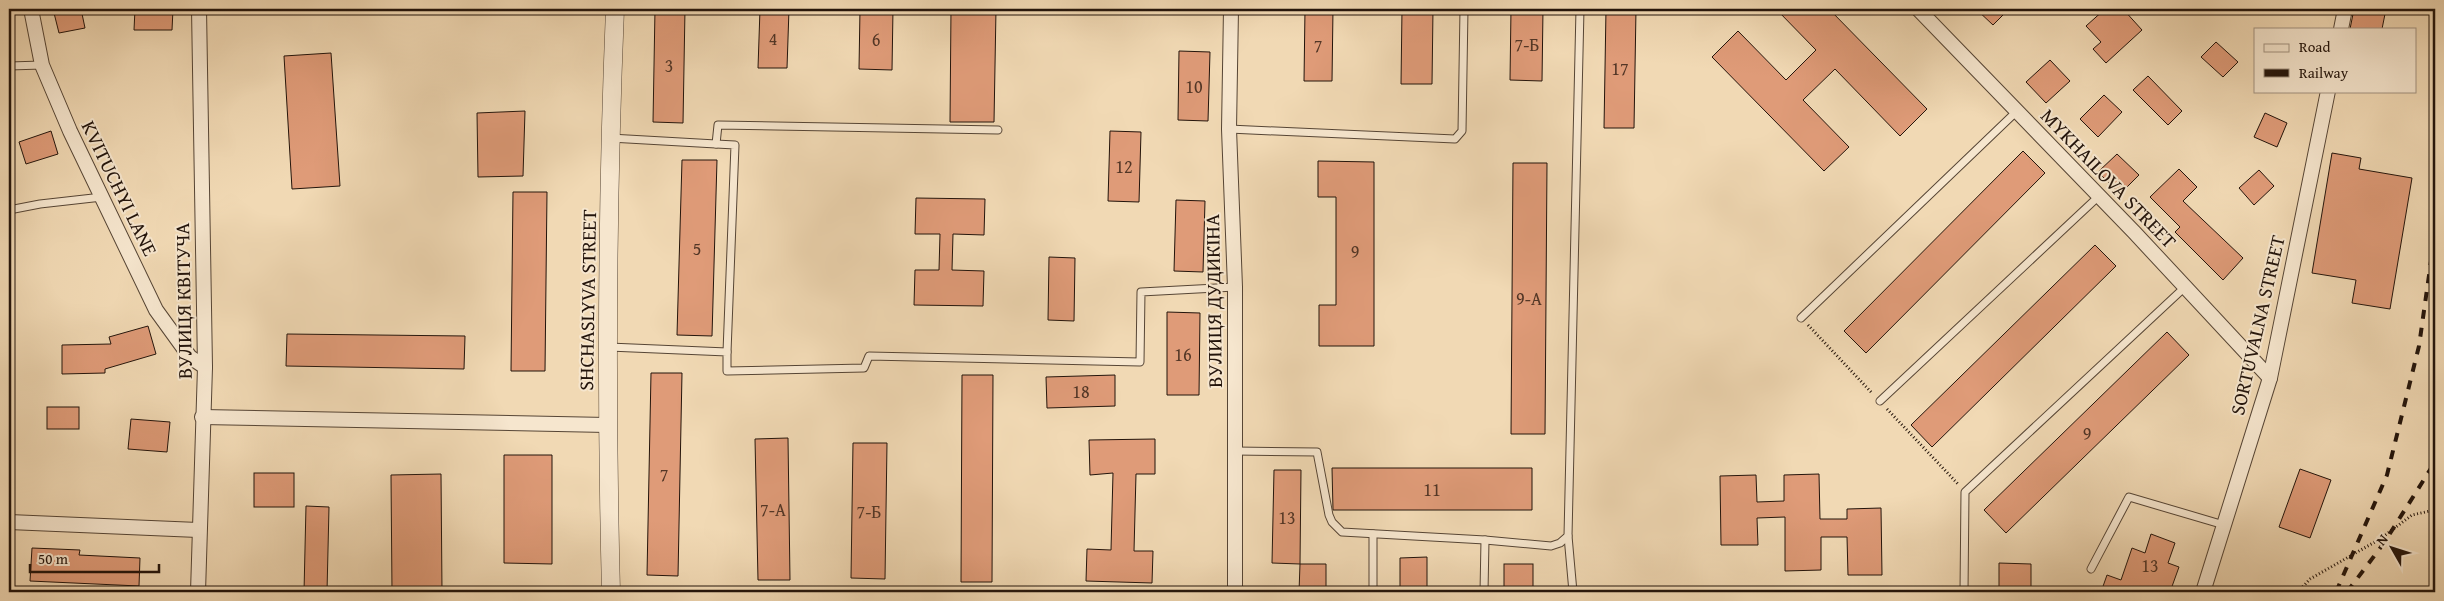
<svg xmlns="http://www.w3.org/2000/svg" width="2444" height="601" viewBox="0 0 2444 601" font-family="'Gentium Book Plus',serif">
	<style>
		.building { fill: #df9b78; stroke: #23140b }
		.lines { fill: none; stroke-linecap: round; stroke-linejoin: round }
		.service-casing { stroke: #564535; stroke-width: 9 }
		.minor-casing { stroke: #564535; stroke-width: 16 }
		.tertiary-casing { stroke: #564535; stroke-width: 19 }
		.path { stroke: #23140b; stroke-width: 3; stroke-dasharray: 1 2.5; stroke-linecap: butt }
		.service { stroke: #f6e6ce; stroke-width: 7 }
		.minor { stroke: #f6e6ce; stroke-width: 14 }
		.tertiary { stroke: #f6e6ce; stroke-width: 18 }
		.rail { stroke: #23140b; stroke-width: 4; stroke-dasharray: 9 9; stroke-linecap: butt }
		.labels { text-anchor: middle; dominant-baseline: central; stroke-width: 4; stroke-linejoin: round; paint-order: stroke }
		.number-label { font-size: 18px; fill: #523626 }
		.street-label { font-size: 20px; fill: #23140b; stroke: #f6e6ce }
	</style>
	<rect width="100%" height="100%" fill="#f1d9b4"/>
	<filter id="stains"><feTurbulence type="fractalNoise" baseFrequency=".004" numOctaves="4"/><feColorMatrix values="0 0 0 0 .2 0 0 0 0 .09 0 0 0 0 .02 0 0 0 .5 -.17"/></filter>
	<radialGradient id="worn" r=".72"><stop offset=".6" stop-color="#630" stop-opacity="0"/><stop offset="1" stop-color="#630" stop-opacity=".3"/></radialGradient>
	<g class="building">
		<polygon points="53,9 81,9 85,28 59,33"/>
		<polygon points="135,9 173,9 172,30 134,30"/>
		<polygon points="655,9 685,9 683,123 653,122"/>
		<polygon points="760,9 789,9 787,68 758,68"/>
		<polygon points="860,9 893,9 892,70 859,69"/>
		<polygon points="951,9 996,9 994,122 950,122"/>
		<polygon points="1305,9 1333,9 1332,81 1304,81"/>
		<polygon points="1402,9 1433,9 1432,84 1401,84"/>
		<polygon points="1511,9 1543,9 1542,81 1510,80"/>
		<polygon points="1606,9 1636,9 1634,128 1604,128"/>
		<polygon points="1776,9 1829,9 1927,109 1900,136 1835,69 1803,100 1849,147 1824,171 1712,57 1738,31 1786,80 1816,50"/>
		<polygon points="1976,9 2009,9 1993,25"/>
		<polygon points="2105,9 2123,9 2142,30 2106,63 2093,49 2101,42 2086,26"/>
		<polygon points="2354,9 2386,9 2382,29 2350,29"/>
		<polygon points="2216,42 2238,62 2223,77 2201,57"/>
		<polygon points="1179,51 1210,52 1208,121 1178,120"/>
		<polygon points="331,53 340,186 292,189 284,56"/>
		<polygon points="2050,60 2070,81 2046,103 2026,82"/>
		<polygon points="2148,76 2182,111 2168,125 2133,90"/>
		<polygon points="2104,95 2122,112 2098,137 2080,119"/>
		<polygon points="525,111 523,176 478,177 477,113"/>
		<polygon points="2265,113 2287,123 2277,147 2254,137"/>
		<polygon points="51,131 58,154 26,164 19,142"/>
		<polygon points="1110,131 1141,132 1139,202 1108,201"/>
		<polygon points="2023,151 2045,173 1866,353 1844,331"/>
		<polygon points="2332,153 2361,158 2359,169 2412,178 2390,309 2352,303 2356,280 2312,273"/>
		<polygon points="2117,154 2139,175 2120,194 2098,172"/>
		<polygon points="682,160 717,160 712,336 677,335"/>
		<polygon points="1318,161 1374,162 1374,346 1319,346 1319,305 1336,305 1336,197 1318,197"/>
		<polygon points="1513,163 1547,163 1545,434 1511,434"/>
		<polygon points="2179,169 2197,187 2183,201 2243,258 2223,280 2175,232 2180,227 2150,197"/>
		<polygon points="2259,170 2274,186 2254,205 2239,188"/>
		<polygon points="513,192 547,192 545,371 511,371"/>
		<polygon points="916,198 985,199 984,235 953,234 952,270 984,271 983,306 914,305 915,270 939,270 940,234 915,234"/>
		<polygon points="1176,200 1205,201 1203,272 1174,271"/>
		<polygon points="2095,245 2116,266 1932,447 1911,425"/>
		<polygon points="1049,257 1075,258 1074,321 1048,320"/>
		<polygon points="1167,312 1200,313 1199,395 1167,395"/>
		<polygon points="148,326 156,354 105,369 105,373 62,374 62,345 111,344 109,337"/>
		<polygon points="2167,332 2189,355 2006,533 1984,510"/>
		<polygon points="287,334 465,336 464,369 286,366"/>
		<polygon points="651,373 682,373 678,576 647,575"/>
		<polygon points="962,375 993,375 992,582 961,582"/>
		<polygon points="1115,375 1115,406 1047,408 1046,377"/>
		<rect x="47" y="407" width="32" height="22"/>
		<polygon points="131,419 170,422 167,452 128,449"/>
		<polygon points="788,438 790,580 758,580 755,439"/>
		<polygon points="1155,439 1155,474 1136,474 1134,551 1153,551 1152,583 1086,581 1087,549 1111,550 1113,473 1090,475 1089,440"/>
		<polygon points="853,443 887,443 885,579 851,578"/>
		<polygon points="504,455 552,455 552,564 504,563"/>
		<polygon points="1332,468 1532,468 1532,510 1333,510"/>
		<polygon points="2300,469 2331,480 2310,538 2279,527"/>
		<polygon points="1274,470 1301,470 1300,564 1272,563"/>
		<rect x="254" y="473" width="40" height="34"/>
		<polygon points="441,474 442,592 392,592 391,475"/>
		<polygon points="1819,474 1820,519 1847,519 1847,509 1881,508 1882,575 1848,575 1847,537 1821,537 1821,570 1785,571 1785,517 1757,518 1758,545 1721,545 1720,476 1756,475 1757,502 1784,501 1784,475"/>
		<polygon points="306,506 329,507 327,592 304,592"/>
		<polygon points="2151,534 2175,543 2168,563 2179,567 2170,592 2101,592 2107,575 2121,580 2132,548 2145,553"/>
		<polygon points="32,548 80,550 79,555 140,558 139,586 30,581"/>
		<polygon points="1427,557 1427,592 1400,592 1400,558"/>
		<polygon points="1999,563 2031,564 2031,592 1999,592"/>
		<polygon points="1300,564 1326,564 1326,592 1299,592"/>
		<rect x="1504" y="564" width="29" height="28"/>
	</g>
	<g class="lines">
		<defs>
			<g id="service">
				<polyline points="9,66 42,65"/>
				<polyline points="1229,129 1455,139 1462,131 1464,9"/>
				<polyline points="610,138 716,144 718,125 998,130"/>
				<polyline points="716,144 735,145 727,352"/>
				<polyline points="9,210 40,204 102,197"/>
				<polyline points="1801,318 2017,111"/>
				<polyline points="609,347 727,352 727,371 864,368 869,356 1140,362 1141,292 1235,287"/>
				<polyline points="1880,401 2099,196"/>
				<polyline points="1235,451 1317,452 1329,515 1332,522 1342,532 1485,540 1551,546 1560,543 1568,536 1580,9"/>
				<polyline points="1373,534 1373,592"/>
				<polyline points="1568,536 1573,592"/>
				<polyline points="2091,569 2129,497 2224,525"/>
				<polyline points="1484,592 1485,540"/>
				<polyline points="1964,592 1965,492 2185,287"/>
			</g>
			<g id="minor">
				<polyline points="31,9 42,65 70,131 156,310 190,357 205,367"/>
				<polyline points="1231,9 1229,129 1235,287 1235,592"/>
				<polyline points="1918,9 2134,232 2270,378"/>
				<polyline points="2341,29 2345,9"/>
				<polyline points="202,417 607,425"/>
				<polyline points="9,522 198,530"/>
				<polyline points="198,592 205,367 199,9"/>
				<polyline points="2203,592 2270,378 2328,91"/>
			</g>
			<path id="tertiary" d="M611,592C606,398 607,203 615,9"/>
		</defs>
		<use href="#service" class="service-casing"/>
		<use href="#minor" class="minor-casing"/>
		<use href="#tertiary" class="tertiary-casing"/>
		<g class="path">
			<polyline points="1808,325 1872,393"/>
			<polyline points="1887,409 1958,484"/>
			<polyline points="2298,592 2310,579 2380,539 2412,515 2430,511 2435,518"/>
		</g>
		<use href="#service" class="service"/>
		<use href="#minor" class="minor"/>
		<use href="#tertiary" class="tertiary"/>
		<g class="rail">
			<polyline points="2336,592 2387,475 2419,346 2435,233"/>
			<polyline points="2347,592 2384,543 2435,462"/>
		</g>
	</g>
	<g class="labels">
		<g class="number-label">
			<text x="773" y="38">4</text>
			<text x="876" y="39">6</text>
			<text x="1527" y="44">7-Б</text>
			<text x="1318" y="45">7</text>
			<text x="669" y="65">3</text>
			<text x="1620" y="68">17</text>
			<text x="1194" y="86">10</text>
			<text x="1124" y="166">12</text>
			<text x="697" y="248">5</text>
			<text x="1355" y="251">9</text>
			<text x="1529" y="298">9-А</text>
			<text x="1183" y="354">16</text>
			<text x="1081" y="391">18</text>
			<text x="2087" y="433">9</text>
			<text x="664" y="474">7</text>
			<text x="1432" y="489">11</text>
			<text x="773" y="509">7-А</text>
			<text x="869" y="511">7-Б</text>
			<text x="1287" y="517">13</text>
			<text x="2150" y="565">13</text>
		</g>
		<g class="street-label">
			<text transform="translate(2109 178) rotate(46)">MYKHAILOVA STREET</text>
			<text transform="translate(120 188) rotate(64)">KVITUCHYI LANE</text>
			<text transform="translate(587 300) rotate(-89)">SHCHASLYVA STREET</text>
			<text transform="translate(183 301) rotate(-91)">ВУЛИЦЯ КВІТУЧА</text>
			<text transform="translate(1213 301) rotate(-91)">ВУЛИЦЯ ДУДИКІНА</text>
			<text transform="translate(2257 325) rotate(-77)">SORTUVALNA STREET</text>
		</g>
	</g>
	<rect width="2444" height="601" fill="none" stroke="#f1d9b4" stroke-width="30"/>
	<rect x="10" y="10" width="2424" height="581" fill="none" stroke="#23140b" stroke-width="2.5"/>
	<rect x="15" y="15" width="2414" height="571" fill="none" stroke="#23140b"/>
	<rect x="2254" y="28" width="162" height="65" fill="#f6e6ce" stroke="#a29280"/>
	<rect x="2264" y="44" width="25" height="8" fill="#f6e6ce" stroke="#a29280"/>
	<text x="2299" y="52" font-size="15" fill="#23140b">Road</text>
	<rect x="2264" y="69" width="25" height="8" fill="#23140b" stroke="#a29280"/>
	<text x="2299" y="78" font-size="15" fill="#23140b">Railway</text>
	<g transform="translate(2392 548) rotate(309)" stroke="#f6e6ce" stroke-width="4" paint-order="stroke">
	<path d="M0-4L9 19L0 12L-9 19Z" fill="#23140b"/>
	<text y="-8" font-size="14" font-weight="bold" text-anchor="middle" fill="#23140b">N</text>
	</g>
	<path d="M30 564v8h129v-8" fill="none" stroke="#23140b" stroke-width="2.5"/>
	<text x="38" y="564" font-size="15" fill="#23140b" stroke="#f6e6ce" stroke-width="4" paint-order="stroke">50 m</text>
	<rect width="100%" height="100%" filter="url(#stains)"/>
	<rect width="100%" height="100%" fill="url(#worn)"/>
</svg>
